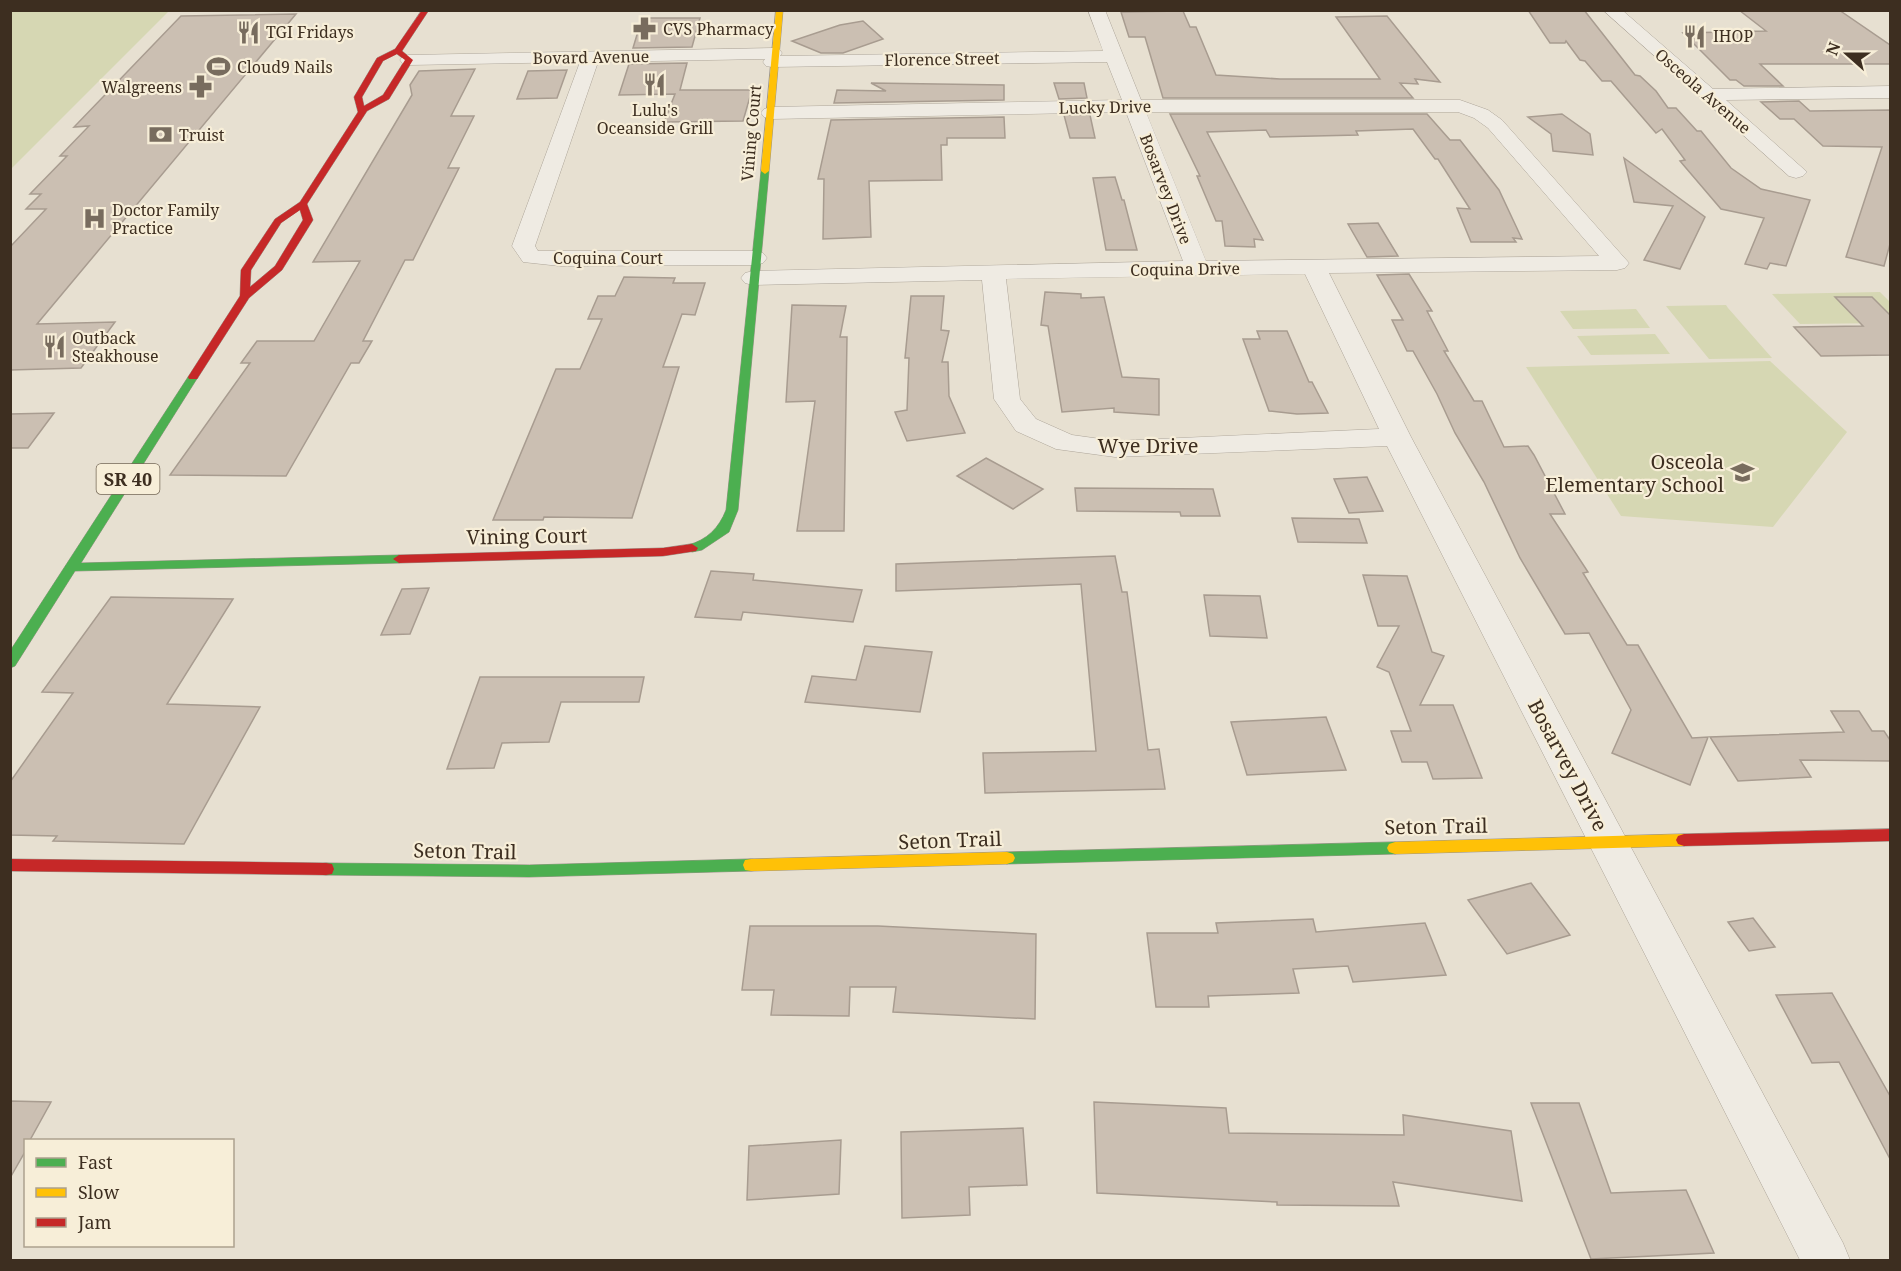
<svg xmlns="http://www.w3.org/2000/svg" width="1901" height="1271" viewBox="0 0 1901 1271" font-family="'Noto Serif',serif">
	<style>
		.green { fill: #d6d7b3 }
		.building { fill: #cbbfb2; stroke: #a89c90; stroke-width: 1.5 }
		.lines { fill: none; stroke-linecap: round; stroke-linejoin: round }
		.street-casing { stroke: #ada599; stroke-width: 1 }
		.fast-casing { stroke: #9c958a; stroke-width: 1 }
		.slow-casing { stroke: #9c958a; stroke-width: 1 }
		.jam-casing { stroke: #9c958a; stroke-width: 1 }
		.street { fill: #efebe3; fill-rule: evenodd }
		.fast { fill: #4caf50; fill-rule: evenodd }
		.slow { fill: #ffc107; fill-rule: evenodd }
		.jam { fill: #c62828; fill-rule: evenodd }
		.labels { text-anchor: middle; dominant-baseline: central; stroke-width: 4.5; stroke-linejoin: round; paint-order: stroke }
		.far-poi-label { font-size: 16px; fill: #3d2e20; stroke: #f7eed8; text-anchor: start }
		.far-street-label { font-size: 16px; fill: #3d2e20; stroke: #f7eed8 }
		.shield { fill: #f7eed8; stroke: #756857; stroke-width: 1.5 }
		.shield-label { font-size: 18px; font-weight: bold; fill: #3d2e20 }
		.street-label { font-size: 20px; fill: #3d2e20; stroke: #f7eed8 }
		.poi-label { font-size: 20px; fill: #3d2e20; stroke: #f7eed8; text-anchor: end }
	</style>
	<rect width="100%" height="100%" fill="#e7e0d1"/>
	<g class="green">
		<polygon points="11,10 169,10 169,11 11,169"/>
		<polygon points="1880,292 1890,302 1890,323 1800,324 1772,294"/>
		<polygon points="1726,305 1728,308 1772,358 1709,359 1666,306"/>
		<polygon points="1636,309 1650,328 1573,329 1560,311"/>
		<polygon points="1655,334 1670,354 1591,355 1577,336"/>
		<polygon points="1770,361 1847,432 1773,527 1621,516 1526,367"/>
	</g>
	<g class="building">
		<polygon points="1528,10 1584,10 1635,75 1640,76 1656,91 1668,108 1676,108 1697,131 1701,131 1731,168 1761,189 1810,200 1786,266 1770,263 1767,269 1745,264 1764,218 1721,209 1680,161 1685,160 1662,129 1656,133 1611,81 1602,81 1585,61 1580,60 1566,41 1565,43 1550,43"/>
		<polygon points="1739,10 1839,10 1890,45 1890,64 1760,64 1783,86 1744,86 1736,80 1730,80 1683,33 1766,31"/>
		<polygon points="1183,11 1190,27 1196,27 1216,75 1280,79 1380,79 1336,17 1387,16 1440,82 1415,79 1418,84 1400,83 1413,98 1163,98 1145,37 1129,37 1121,12"/>
		<polygon points="296,14 37,324 115,322 81,368 10,370 10,247 46,209 26,209 41,194 30,194 67,156 60,156 89,126 74,127 181,16"/>
		<polygon points="642,18 700,18 692,47 633,48"/>
		<polygon points="863,21 883,39 843,53 821,53 792,41 840,25"/>
		<polygon points="687,63 680,90 752,90 743,121 664,122 675,94 619,95 629,64"/>
		<polygon points="475,69 451,116 474,116 448,168 459,168 413,260 405,260 363,341 372,341 359,363 351,363 286,476 170,475 250,363 241,363 257,341 314,341 360,261 313,262 412,95 410,85 419,71"/>
		<polygon points="567,70 557,98 517,99 528,71"/>
		<polygon points="871,83 1004,85 1004,100 834,103 837,90 886,91"/>
		<polygon points="1054,83 1084,83 1087,98 1059,99"/>
		<polygon points="1799,101 1810,111 1890,110 1890,244 1884,266 1846,257 1882,147 1823,146 1794,119 1780,119 1761,102"/>
		<polygon points="1170,114 1427,114 1450,140 1460,140 1499,190 1522,239 1513,238 1516,242 1471,242 1457,208 1470,209 1438,159 1435,159 1413,129 1356,131 1358,135 1270,137 1266,130 1207,132 1263,240 1254,239 1255,247 1225,246 1222,221 1216,221 1197,176 1200,176"/>
		<polygon points="1562,114 1590,134 1593,155 1553,151 1551,134 1528,117"/>
		<polygon points="1064,115 1090,115 1095,138 1070,138"/>
		<polygon points="1004,117 1005,138 947,138 947,145 941,145 942,180 869,181 871,237 823,239 824,179 818,179 831,120"/>
		<polygon points="1624,158 1705,217 1680,269 1644,260 1673,206 1634,202"/>
		<polygon points="1115,177 1122,200 1124,200 1137,250 1106,250 1093,178"/>
		<polygon points="1378,223 1398,256 1367,257 1348,224"/>
		<polygon points="1409,274 1432,311 1427,311 1448,351 1444,351 1474,401 1482,401 1504,447 1528,446 1534,455 1565,514 1550,514 1588,572 1583,573 1627,645 1638,645 1692,738 1708,737 1690,785 1612,753 1631,710 1589,633 1565,634 1520,558 1484,482 1455,433 1437,394 1413,351 1407,351 1392,320 1403,320 1377,275"/>
		<polygon points="624,277 675,278 673,283 705,283 695,315 682,314 663,367 679,367 632,518 544,517 543,520 493,520 556,369 580,369 602,319 588,319 598,296 615,296"/>
		<polygon points="1045,292 1081,294 1081,298 1104,297 1122,377 1159,379 1159,415 1114,412 1114,408 1062,412 1048,326 1041,325"/>
		<polygon points="911,296 944,296 941,330 949,331 942,362 948,362 949,396 965,433 907,441 895,412 907,410 909,358 905,358"/>
		<polygon points="1835,297 1872,297 1890,315 1890,355 1821,356 1794,327 1863,326"/>
		<polygon points="792,305 846,306 840,337 847,337 844,531 797,531 815,401 786,402"/>
		<polygon points="1257,331 1287,331 1309,382 1312,382 1328,413 1297,414 1269,411 1243,339 1260,339"/>
		<polygon points="54,413 28,448 10,448 10,414"/>
		<polygon points="986,458 1043,489 1013,509 957,476"/>
		<polygon points="1367,477 1383,511 1349,513 1334,479"/>
		<polygon points="1075,488 1213,489 1220,516 1181,516 1180,512 1077,511"/>
		<polygon points="1292,518 1359,519 1367,543 1298,542"/>
		<polygon points="1115,556 1122,592 1127,592 1148,750 1159,749 1165,789 985,793 983,753 1096,751 1081,584 896,591 896,564"/>
		<polygon points="711,571 754,574 753,580 862,590 853,622 743,612 741,620 695,617"/>
		<polygon points="1363,575 1407,576 1432,652 1444,656 1420,705 1453,705 1482,778 1433,779 1427,762 1402,762 1391,731 1411,731 1389,672 1377,667 1399,626 1378,626"/>
		<polygon points="429,588 410,634 381,635 402,589"/>
		<polygon points="1204,595 1260,596 1267,638 1210,636"/>
		<polygon points="111,597 233,599 167,704 260,707 184,844 53,841 57,836 10,835 10,782 73,693 42,692"/>
		<polygon points="865,646 932,652 920,712 805,702 812,676 856,680"/>
		<polygon points="480,677 644,677 639,702 561,702 549,742 502,743 494,768 447,769"/>
		<polygon points="1831,711 1859,711 1872,731 1884,731 1890,740 1890,761 1800,760 1811,777 1738,781 1710,737 1844,732"/>
		<polygon points="1326,717 1346,770 1247,775 1231,722"/>
		<polygon points="1531,883 1570,935 1507,954 1468,900"/>
		<polygon points="1753,918 1775,947 1749,951 1728,922"/>
		<polygon points="1313,919 1316,932 1425,923 1446,975 1353,982 1348,966 1293,969 1299,993 1208,996 1209,1007 1156,1007 1147,933 1218,933 1216,923"/>
		<polygon points="750,926 878,926 1036,934 1035,1019 893,1012 896,987 850,987 849,1016 771,1015 774,990 742,990"/>
		<polygon points="1832,993 1890,1096 1890,1159 1839,1062 1812,1063 1776,995"/>
		<polygon points="10,1101 51,1102 30,1140 26,1140 26,1150 10,1178"/>
		<polygon points="1094,1102 1226,1108 1229,1133 1404,1135 1403,1115 1511,1131 1522,1201 1393,1182 1399,1206 1277,1205 1277,1202 1097,1193"/>
		<polygon points="1531,1103 1579,1103 1611,1193 1686,1190 1714,1253 1591,1259"/>
		<polygon points="1023,1128 1027,1185 969,1187 970,1215 902,1218 901,1132"/>
		<polygon points="841,1140 839,1194 747,1200 749,1146"/>
	</g>
	<g class="lines">
		<defs>
			<g id="street">
				<path d="M1088,10H1105L1141,100H1460L1488,110L1502,120L1629,263L1625,268L1617,270L1329,273L1411,437L1843,1243L1850,1260H1800L1387,446L1115,457L1056,449L1016,431L994,399L982,280L753,285L745,283L741,278L745,273L753,271L1183,261L1126,112L771,119L764,117L761,113L764,109L771,107L1122,100L1107,62L772,67L766,66L763,62L765,59L598,62L535,246L538,251H755L763,253L767,258L763,263L755,265L560,266L523,262L512,246L580,62L409,65L403,64L400,60L403,56L409,55L773,48L779,49L782,53L780,56L1103,51ZM1146,112H1458L1474,118L1488,128L1599,256L1206,261ZM1305,274L1379,429L1115,441L1072,435L1036,419L1020,399L1006,279Z"/>
				<polygon points="1603,10 1622,10 1713,89 1890,86 1890,98 1726,100 1807,172 1803,176 1796,178 1789,176"/>
			</g>
			<g id="fast">
				<path d="M765,168L769,171L738,510L729,532L702,550L692,552L686,548L688,545C707,540 719,528 726,510L761,171Z"/>
				<polygon points="193,374 198,377 81,563 399,555 405,559 399,563 75,571 15,666 10,668 10,651 188,377"/>
				<polygon points="1395,842 1401,844 1403,848 1401,852 1395,854 1007,864 1001,862 999,858 1001,854 1007,852"/>
				<polygon points="751,859 757,860 759,865 757,870 751,871 529,877 326,875 320,874 318,869 320,864 326,863 529,865"/>
			</g>
			<g id="slow">
				<polygon points="776,10 783,10 769,171 765,174 761,171"/>
				<polygon points="1684,834 1690,836 1692,840 1690,844 1684,846 1395,854 1389,852 1387,848 1389,844 1395,842"/>
				<polygon points="1007,852 1013,854 1015,858 1013,862 1007,864 751,871 745,870 743,865 745,860 751,859"/>
			</g>
			<g id="jam">
				<path d="M422,10H429L402,51L413,60L389,99L367,111L307,204L313,220L282,270L249,298L197,379H189L188,377L240,296L241,270L275,219L300,202L358,112L354,97L377,58L395,49ZM397,54L405,60L383,95L364,106L362,97L383,61ZM300,210L303,220L275,266L250,287L251,270L281,223Z"/>
				<polygon points="692,544 698,548 696,551 663,556 399,563 393,559 399,555 663,548"/>
				<polygon points="1890,829 1890,841 1684,846 1678,844 1676,840 1678,836 1684,834"/>
				<polygon points="10,859 326,863 332,864 334,869 332,874 326,875 10,871"/>
			</g>
		</defs>
		<use href="#street" class="street-casing"/>
		<use href="#fast" class="fast-casing"/>
		<use href="#slow" class="slow-casing"/>
		<use href="#jam" class="jam-casing"/>
		<use href="#street" class="street"/>
		<use href="#fast" class="fast"/>
		<use href="#slow" class="slow"/>
		<use href="#jam" class="jam"/>
	</g>
	<defs>
		<symbol id="pharmacy-bare" viewBox="-9 -9 18 18"><path d="M-2-6h4v4h4v4h-4v4h-4v-4h-4v-4h4Z" fill="#786c5e" stroke="#f7eed8" stroke-width="2.5" paint-order="stroke"/></symbol>
		<symbol id="restaurant-bare" viewBox="-9 -9 18 18"><path d="M-5-6h1v4h1v-4h1v4h1v-4h1v5L-1.5 .5V6h-2V.5L-5-1ZM5-6V6H3V1.5H1.5Q1.5-4 5-6Z" fill="#786c5e" stroke="#f7eed8" stroke-width="2.5" paint-order="stroke"/></symbol>
		<symbol id="stadium-bare" viewBox="-9 -9 18 18"><path d="M0-5a6.5 5 0 1 0 0 10a6.5 5 0 1 0 0-10ZM-3.5-1.8h7v3.6h-7Z" fill="#786c5e" stroke="#f7eed8" stroke-width="2.5" paint-order="stroke"/></symbol>
		<symbol id="bank-bare" viewBox="-9 -9 18 18"><path d="M-6-4H6V4H-6ZM0-2.3a2.3 2.3 0 1 0 0 4.6a2.3 2.3 0 1 0 0-4.6Z" fill="#786c5e" stroke="#f7eed8" stroke-width="2.5" paint-order="stroke"/></symbol>
		<symbol id="hospital-bare" viewBox="-9 -9 18 18"><path d="M-5-5h3v3.5h4V-5h3V5h-3V1.5h-4V5h-3Z" fill="#786c5e" stroke="#f7eed8" stroke-width="2.5" paint-order="stroke"/></symbol>
		<symbol id="school-bare" viewBox="-9 -9 18 18"><path d="M0-5L7-2L0 1L-7-2ZM-4 1L0 2.5L4 1V4Q0 6-4 4Z" fill="#786c5e" stroke="#f7eed8" stroke-width="2.5" paint-order="stroke"/></symbol>
	</defs>
	<g fill-rule="evenodd">
		<use href="#pharmacy-bare" x="628" y="12" width="33" height="33"/>
		<use href="#restaurant-bare" x="232" y="16" width="33" height="33"/>
		<use href="#restaurant-bare" x="1678" y="20" width="33" height="33"/>
		<use href="#stadium-bare" x="202" y="50" width="33" height="33"/>
		<use href="#restaurant-bare" x="638" y="68" width="33" height="33"/>
		<use href="#pharmacy-bare" x="184" y="70" width="33" height="33"/>
		<use href="#bank-bare" x="144" y="118" width="33" height="33"/>
		<use href="#hospital-bare" x="78" y="202" width="33" height="33"/>
		<use href="#restaurant-bare" x="38" y="330" width="33" height="33"/>
		<use href="#school-bare" x="1726" y="456" width="33" height="33"/>
	</g>
	<g class="labels">
		<g class="far-poi-label">
			<text x="663" y="29">CVS Pharmacy</text>
			<text x="266" y="32">TGI Fridays</text>
			<text x="1713" y="36">IHOP</text>
			<text x="237" y="67">Cloud9 Nails</text>
			<text x="182" y="87" text-anchor="end">Walgreens</text>
			<text x="655" y="110" text-anchor="middle">Lulu's<tspan x="655" dy="18">Oceanside Grill</tspan></text>
			<text x="179" y="135">Truist</text>
			<text x="112" y="210">Doctor Family<tspan x="112" dy="18">Practice</tspan></text>
			<text x="72" y="338">Outback<tspan x="72" dy="18">Steakhouse</tspan></text>
		</g>
		<g class="far-street-label">
			<text transform="translate(591 57) rotate(-1)">Bovard Avenue</text>
			<text transform="translate(942 59) rotate(-1)">Florence Street</text>
			<text transform="translate(1703 91) rotate(41)">Osceola Avenue</text>
			<text transform="translate(1105 107) rotate(-1)">Lucky Drive</text>
			<text transform="translate(751 133) rotate(-85)">Vining Court</text>
			<text transform="translate(1166 189) rotate(69)">Bosarvey Drive</text>
			<text x="608" y="258">Coquina Court</text>
			<text transform="translate(1185 269) rotate(-1)">Coquina Drive</text>
		</g>
		<rect class="shield" x="96.5" y="464" width="63" height="30" rx="4.5"/>
		<g class="shield-label">
			<text x="128" y="479">SR 40</text>
		</g>
		<g class="street-label">
			<text x="1148" y="445">Wye Drive</text>
			<text transform="translate(527 536) rotate(-1)">Vining Court</text>
			<text transform="translate(1568 765) rotate(62)">Bosarvey Drive</text>
			<text transform="translate(1436 826) rotate(-1)">Seton Trail</text>
			<text transform="translate(950 840) rotate(-2)">Seton Trail</text>
			<text transform="translate(465 851) rotate(1)">Seton Trail</text>
		</g>
		<g class="poi-label">
			<text x="1724" y="461">Osceola<tspan x="1724" dy="23">Elementary School</tspan></text>
		</g>
	</g>
	<rect width="1901" height="1271" fill="none" stroke="#3d2e20" stroke-width="24"/>
	<rect x="24" y="1139" width="210" height="108" fill="#f7eed8" stroke="#ada18e" stroke-width="1.5"/>
	<rect x="36" y="1158" width="30" height="9" fill="#4caf50" stroke="#ada18e" stroke-width="1.5"/>
	<text x="78" y="1169" font-size="18" fill="#3d2e20">Fast</text>
	<rect x="36" y="1188" width="30" height="9" fill="#ffc107" stroke="#ada18e" stroke-width="1.5"/>
	<text x="78" y="1199" font-size="18" fill="#3d2e20">Slow</text>
	<rect x="36" y="1218" width="30" height="9" fill="#c62828" stroke="#ada18e" stroke-width="1.5"/>
	<text x="78" y="1229" font-size="18" fill="#3d2e20">Jam</text>
	<g transform="translate(1847 54) rotate(291)" stroke="#f7eed8" stroke-width="4.5" paint-order="stroke">
	<path d="M0-4.5L10 22L0 15L-10 22Z" fill="#3d2e20"/>
	<text y="-9" font-size="16" font-weight="bold" text-anchor="middle" fill="#3d2e20">N</text>
	</g>
</svg>
